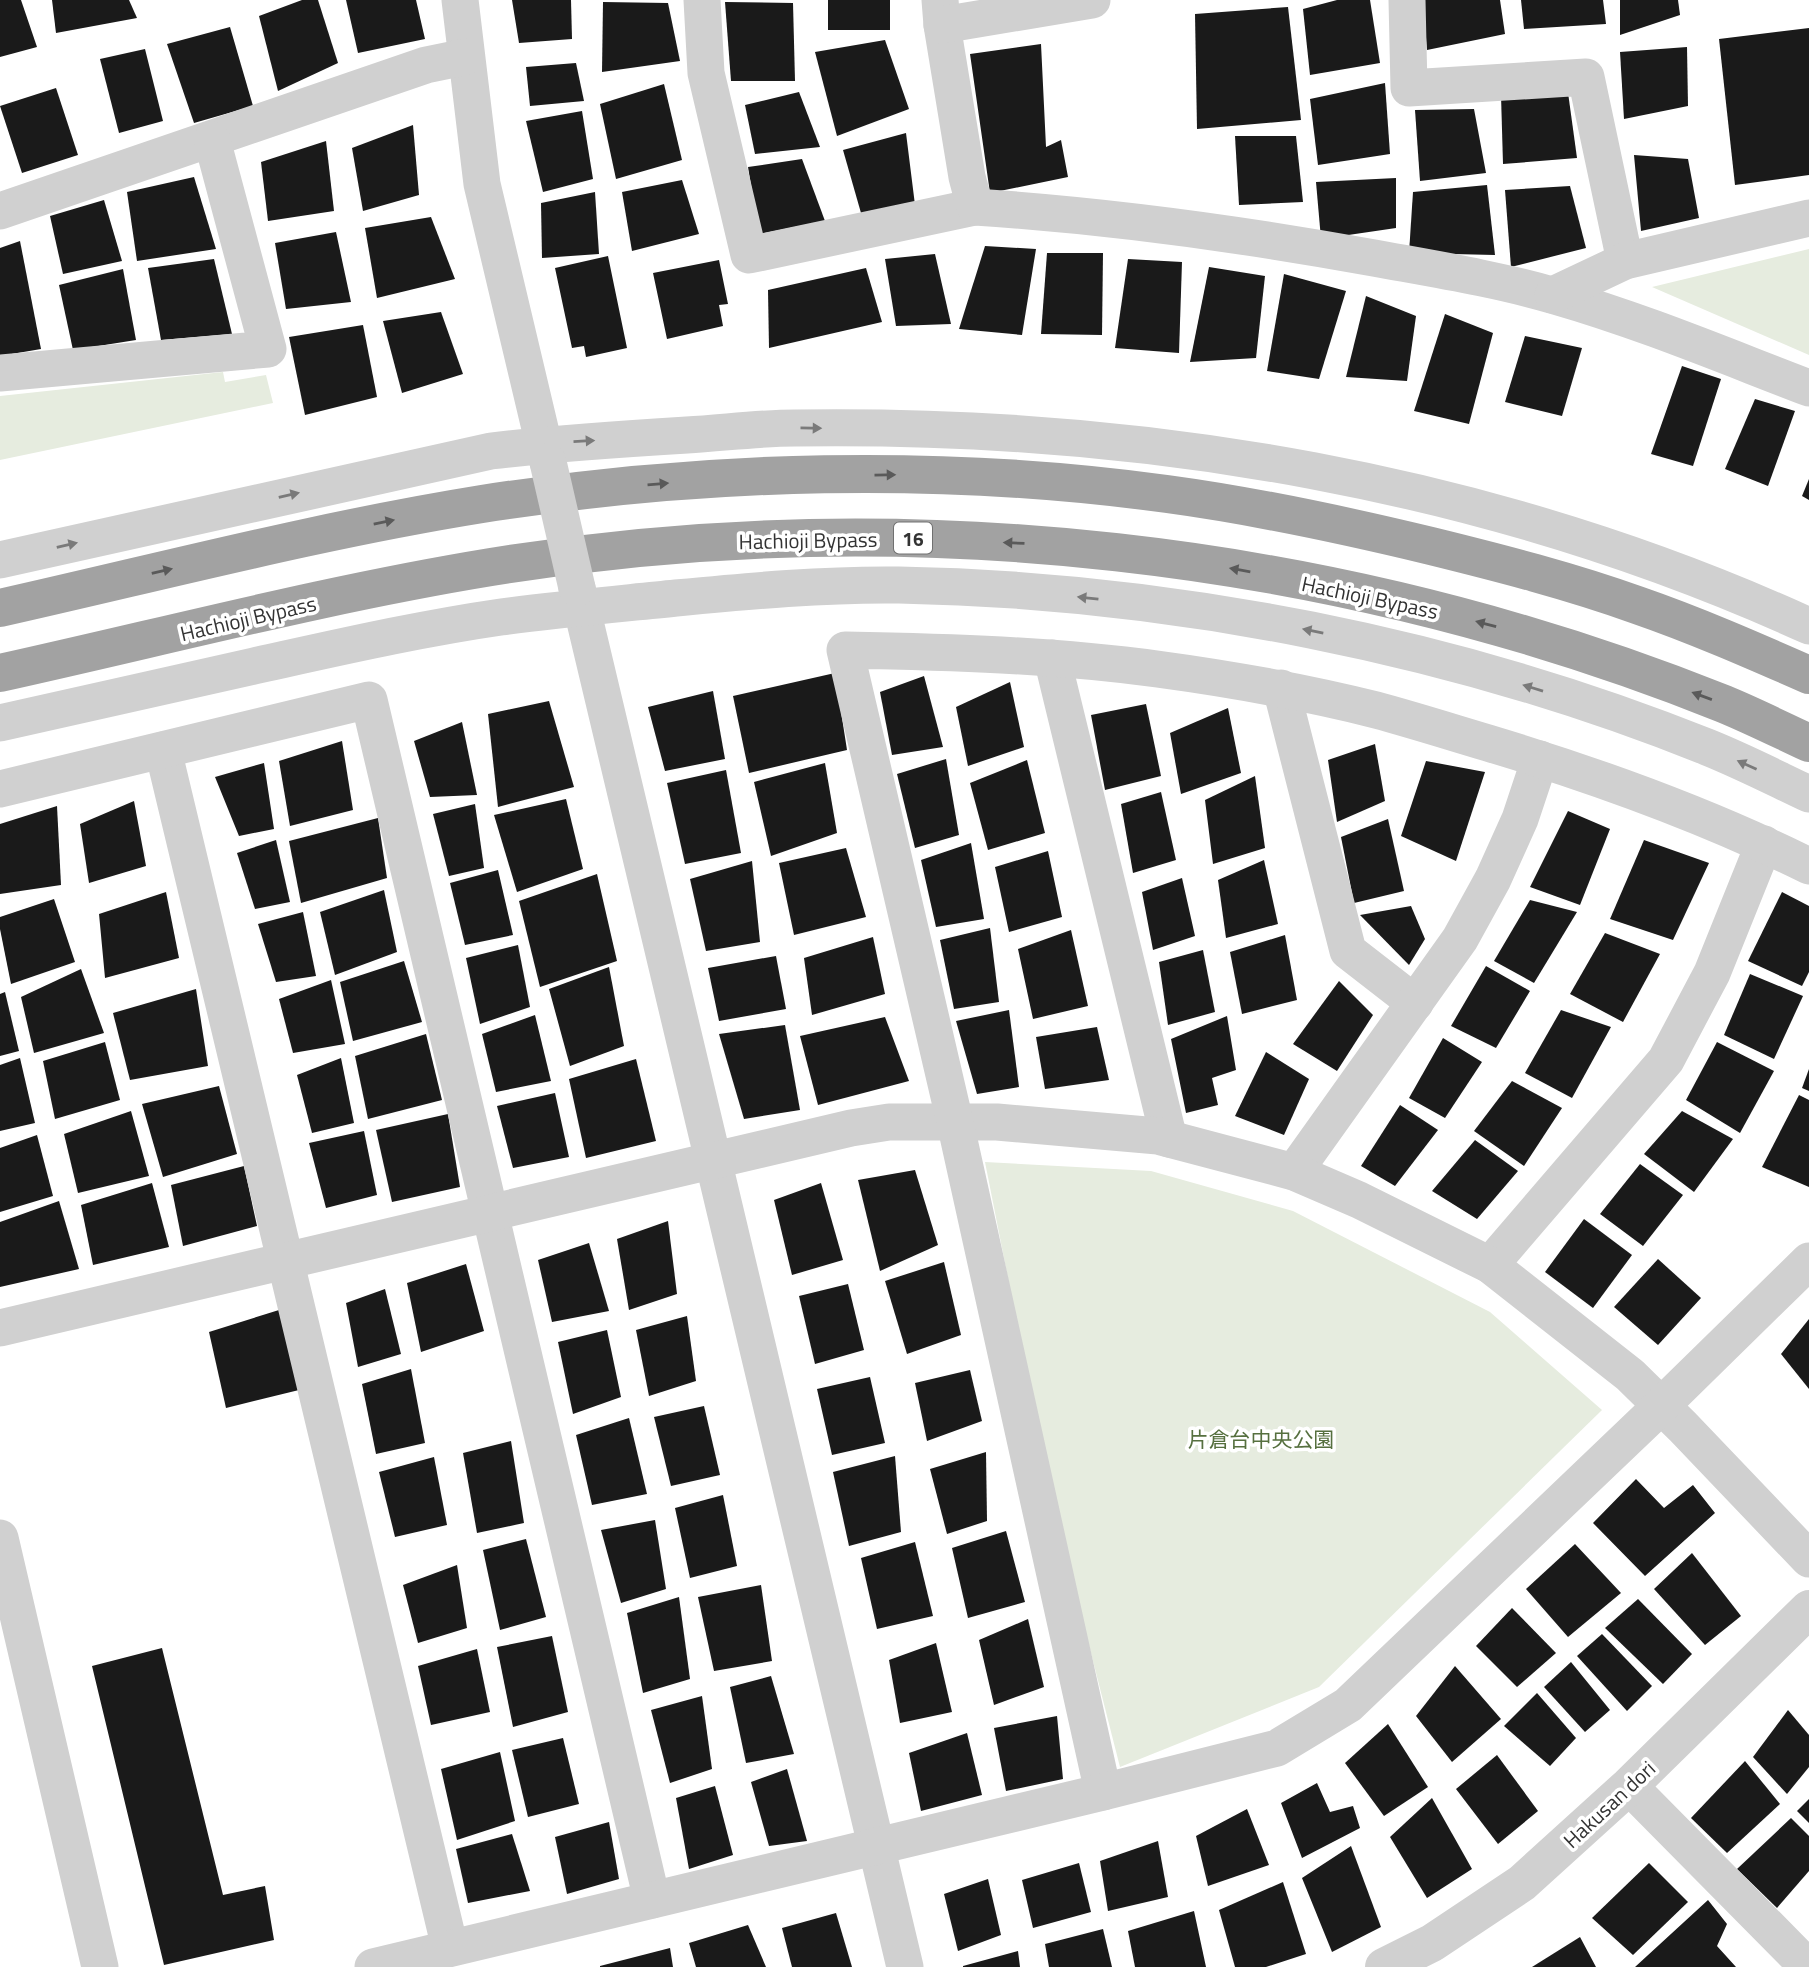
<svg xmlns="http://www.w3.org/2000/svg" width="1809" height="1967" viewBox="0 0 1809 1967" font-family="'Titillium Web','Noto Sans JP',sans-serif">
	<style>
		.green { fill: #e6ecdf }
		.building { fill: #1a1a1a }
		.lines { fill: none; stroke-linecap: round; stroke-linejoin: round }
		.minor { stroke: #d0d0d0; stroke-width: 37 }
		.tertiary { stroke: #d0d0d0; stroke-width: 38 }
		.trunk { stroke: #a2a2a2; stroke-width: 38 }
		.minor-bridge { stroke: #d0d0d0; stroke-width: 37 }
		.oneway { fill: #7a7a7a }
		.oneway2 { fill: #5a5a5a }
		.labels { text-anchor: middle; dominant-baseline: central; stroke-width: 7; stroke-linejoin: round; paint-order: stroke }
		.shield { fill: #fff; stroke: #707070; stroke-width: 2 }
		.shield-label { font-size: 19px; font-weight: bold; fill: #333 }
		.street-label { font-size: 21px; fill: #333; stroke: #fff }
		.park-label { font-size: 21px; fill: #56703f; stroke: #fff }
	</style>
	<rect width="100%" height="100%" fill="#fff"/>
	<g class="green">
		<polygon points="1809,249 1809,355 1652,287"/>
		<polygon points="223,372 225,382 266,375 273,403 0,460 0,396"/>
		<polygon points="985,1162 1151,1171 1293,1211 1490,1312 1602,1410 1319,1687 1120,1767 1051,1496"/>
	</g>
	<g class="building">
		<polygon points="0,0 21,0 37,47 0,57"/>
		<polygon points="52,0 129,0 137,18 56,33"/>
		<polygon points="302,0 318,0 338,63 278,91 259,16"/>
		<polygon points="346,0 416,0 425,39 358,53"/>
		<polygon points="512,0 571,0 572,39 519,43"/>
		<rect x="828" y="0" width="62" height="30"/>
		<polygon points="1337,0 1370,0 1380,63 1310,75 1303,9"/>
		<polygon points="1423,0 1500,0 1505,34 1427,50"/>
		<polygon points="1521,0 1603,0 1606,24 1524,29"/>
		<polygon points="1620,0 1678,0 1680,15 1620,35"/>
		<polygon points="603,2 668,3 680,61 602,72"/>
		<polygon points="725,2 793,3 795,81 731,81"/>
		<polygon points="1288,7 1301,120 1197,129 1195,14"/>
		<polygon points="230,27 253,106 194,123 167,44"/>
		<polygon points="1809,28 1809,175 1735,185 1719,39"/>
		<polygon points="885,40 909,109 837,136 815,52"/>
		<polygon points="1041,44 1046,147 1061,140 1068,177 990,193 970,54"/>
		<polygon points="1687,47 1688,106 1624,119 1620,52"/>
		<polygon points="145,49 163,121 119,133 100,59"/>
		<polygon points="576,63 584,101 530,106 526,67"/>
		<polygon points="1566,78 1577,158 1503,164 1501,95"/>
		<polygon points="1385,83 1390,154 1318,165 1310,99"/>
		<polygon points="664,84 682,160 616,179 600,104"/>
		<polygon points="56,88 78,155 22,173 0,106"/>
		<polygon points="799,92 820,147 755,154 745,105"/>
		<polygon points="1474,109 1486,173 1420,181 1415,110"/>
		<polygon points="582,111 593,179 543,192 526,121"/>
		<polygon points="413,125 419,195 363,211 352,148"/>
		<polygon points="906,133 916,213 863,220 843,150"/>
		<polygon points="1235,136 1296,136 1303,202 1239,205"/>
		<polygon points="326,141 334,211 268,221 261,162"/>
		<polygon points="1634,155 1688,159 1699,218 1641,231"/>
		<polygon points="802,159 825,221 759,234 748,167"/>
		<polygon points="194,177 216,249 137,261 127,192"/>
		<polygon points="1396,178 1396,228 1321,239 1316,182"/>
		<polygon points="682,180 699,234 632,251 622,192"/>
		<polygon points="1487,185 1495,255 1409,253 1413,192"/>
		<polygon points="1570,186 1586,248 1511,267 1505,190"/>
		<polygon points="595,192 599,254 542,258 541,203"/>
		<polygon points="104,200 122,261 63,274 50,216"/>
		<polygon points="431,217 455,279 377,298 365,228"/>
		<polygon points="336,232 351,302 286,309 275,243"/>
		<polygon points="20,241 41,349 0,356 0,248"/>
		<polygon points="985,246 1036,249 1022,335 959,329"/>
		<polygon points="1047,253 1103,253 1102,335 1041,334"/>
		<polygon points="935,254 951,324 896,326 885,259"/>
		<polygon points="608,256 627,348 586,357 584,346 572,348 555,268"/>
		<polygon points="214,259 232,334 161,340 148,268"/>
		<polygon points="1128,259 1182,262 1179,353 1115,348"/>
		<polygon points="719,260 728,304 719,305 723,326 667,339 653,273"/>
		<polygon points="1209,267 1265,276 1256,358 1190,362"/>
		<polygon points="866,268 882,322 769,348 768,290"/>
		<polygon points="123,269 136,340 73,350 59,285"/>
		<polygon points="1284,274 1346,291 1319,379 1267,371"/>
		<polygon points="1366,296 1416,316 1407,381 1346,377"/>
		<polygon points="441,312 463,374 402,393 383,321"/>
		<polygon points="1445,314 1493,333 1469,424 1414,411"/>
		<polygon points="363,325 377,397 305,415 289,337"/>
		<polygon points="1525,336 1582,348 1562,416 1505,402"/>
		<polygon points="1682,366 1721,379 1693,466 1651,454"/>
		<polygon points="1755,399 1795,411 1768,486 1725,469"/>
		<polygon points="1809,479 1809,500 1802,496"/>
		<polygon points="835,673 847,750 749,773 733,696"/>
		<polygon points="924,676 943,747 892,755 880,692"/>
		<polygon points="1010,682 1024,747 968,766 956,707"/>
		<polygon points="713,691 725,759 665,771 648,707"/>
		<polygon points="549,701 574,787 498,807 488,714"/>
		<polygon points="1146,704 1161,776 1105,790 1091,715"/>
		<polygon points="1228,708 1241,773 1181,794 1170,733"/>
		<polygon points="462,722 477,795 430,797 414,741"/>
		<polygon points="342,741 353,810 290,826 279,761"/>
		<polygon points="1375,744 1385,801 1337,822 1328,760"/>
		<polygon points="946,759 959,835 915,848 897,774"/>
		<polygon points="1027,760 1045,833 988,850 970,783"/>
		<polygon points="1426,761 1485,772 1456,861 1401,836"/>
		<polygon points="264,763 274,829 239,836 215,777"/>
		<polygon points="825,763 837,833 771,856 754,782"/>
		<polygon points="726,770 741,853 685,864 667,783"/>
		<polygon points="1255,776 1265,848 1213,864 1205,800"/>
		<polygon points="1161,792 1176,860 1133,873 1121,804"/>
		<polygon points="566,799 583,869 517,892 494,815"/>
		<polygon points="134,801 146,866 89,883 80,824"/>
		<polygon points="475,804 484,868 449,876 433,814"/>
		<polygon points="57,806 61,885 0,894 0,824"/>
		<polygon points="1568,811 1610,829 1580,905 1530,887"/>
		<polygon points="378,818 387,878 301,903 289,841"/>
		<polygon points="1388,819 1404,891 1354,903 1341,837"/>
		<polygon points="276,840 290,902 255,909 237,853"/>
		<polygon points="1644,840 1709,863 1673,940 1610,919"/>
		<polygon points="971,843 984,919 936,927 921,860"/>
		<polygon points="846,848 866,917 794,935 779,863"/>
		<polygon points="1048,851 1062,917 1009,932 995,867"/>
		<polygon points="1264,860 1278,924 1226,938 1218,880"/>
		<polygon points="752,861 760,942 706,951 690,879"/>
		<polygon points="498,870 513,935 465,945 450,883"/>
		<polygon points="597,874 617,961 540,987 519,901"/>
		<polygon points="1182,878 1195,936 1153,950 1142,892"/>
		<polygon points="384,890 397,952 335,975 320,912"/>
		<polygon points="166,892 179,958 105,978 99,914"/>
		<polygon points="1782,892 1809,906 1809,972 1802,986 1748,961"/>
		<polygon points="54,899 75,962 11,984 0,929 0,917"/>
		<polygon points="1530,900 1577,912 1534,983 1494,961"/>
		<polygon points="1411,906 1425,939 1409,965 1360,915"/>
		<polygon points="303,912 316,976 276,982 258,924"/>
		<polygon points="990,928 999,1002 954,1009 940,940"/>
		<polygon points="1071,930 1088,1006 1033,1019 1018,949"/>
		<polygon points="1605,933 1660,954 1623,1022 1570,994"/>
		<polygon points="1285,935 1297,1000 1242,1014 1230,952"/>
		<polygon points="873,937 885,994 812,1015 804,958"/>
		<polygon points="518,945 530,1007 480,1024 466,958"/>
		<polygon points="1203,950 1215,1012 1168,1025 1159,962"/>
		<polygon points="776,956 786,1009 719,1021 708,968"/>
		<polygon points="404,961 422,1022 353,1041 340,982"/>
		<polygon points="1486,966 1530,991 1496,1048 1451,1026"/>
		<polygon points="609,967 624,1046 570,1066 549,989"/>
		<polygon points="81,969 104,1033 34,1053 21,997"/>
		<polygon points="1750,974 1803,996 1774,1059 1724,1035"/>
		<polygon points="331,980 345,1044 293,1053 279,999"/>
		<polygon points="1339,981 1373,1015 1337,1071 1293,1044"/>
		<polygon points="196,989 208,1066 130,1080 113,1013"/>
		<polygon points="5,992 19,1051 0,1056 0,994"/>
		<polygon points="1009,1010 1019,1087 977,1094 956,1021"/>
		<polygon points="1561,1010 1611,1027 1572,1098 1525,1073"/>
		<polygon points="535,1015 551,1081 496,1092 482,1034"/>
		<polygon points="1227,1016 1236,1070 1212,1078 1218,1105 1186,1113 1171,1039"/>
		<polygon points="885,1017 909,1081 818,1105 800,1036"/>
		<polygon points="785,1025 800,1110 744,1119 719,1034"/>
		<polygon points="1097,1027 1109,1080 1045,1089 1036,1037"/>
		<polygon points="426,1034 442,1100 368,1119 355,1056"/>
		<polygon points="1443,1038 1482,1062 1445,1118 1409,1098"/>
		<polygon points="105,1042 120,1100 55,1119 43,1061"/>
		<polygon points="1717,1042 1774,1071 1740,1133 1686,1100"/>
		<polygon points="1266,1052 1309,1079 1284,1135 1235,1116"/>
		<polygon points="20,1058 35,1123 0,1131 0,1065"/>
		<polygon points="341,1058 354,1123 312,1133 297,1075"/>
		<polygon points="636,1059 656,1141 586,1158 569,1079"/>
		<polygon points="1809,1069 1809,1091 1802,1088"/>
		<polygon points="1512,1081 1562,1108 1524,1166 1474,1131"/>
		<polygon points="219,1086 237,1154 163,1177 142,1104"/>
		<polygon points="555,1093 569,1157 513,1168 497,1106"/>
		<polygon points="1799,1095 1809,1100 1809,1187 1762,1167"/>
		<polygon points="1400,1105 1438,1130 1395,1186 1361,1166"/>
		<polygon points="131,1111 149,1176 78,1193 64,1134"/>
		<polygon points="1682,1111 1733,1139 1694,1192 1644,1154"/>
		<polygon points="448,1114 460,1187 392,1202 376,1130"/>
		<polygon points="364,1131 377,1195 326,1208 309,1143"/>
		<polygon points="37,1135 53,1196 0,1212 0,1148"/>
		<polygon points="1475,1140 1518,1171 1477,1219 1432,1191"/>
		<polygon points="1640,1164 1683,1195 1643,1246 1600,1214"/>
		<polygon points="244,1166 257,1226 183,1246 171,1185"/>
		<polygon points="915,1170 938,1245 880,1271 858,1180"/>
		<polygon points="152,1183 169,1247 93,1265 81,1205"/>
		<polygon points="821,1183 843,1260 792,1275 774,1200"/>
		<polygon points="59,1201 79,1269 0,1287 0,1222"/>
		<polygon points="1584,1219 1632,1255 1593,1308 1545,1272"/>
		<polygon points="668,1221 677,1294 629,1310 617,1239"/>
		<polygon points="589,1243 609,1311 552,1322 538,1260"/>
		<polygon points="1658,1259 1701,1298 1658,1345 1614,1307"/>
		<polygon points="944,1262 961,1335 907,1354 885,1281"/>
		<polygon points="466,1264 484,1331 421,1352 407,1283"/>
		<polygon points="848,1284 864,1350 815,1364 799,1296"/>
		<polygon points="385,1289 401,1354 358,1367 346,1303"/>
		<polygon points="279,1310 299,1390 226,1408 209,1332"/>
		<polygon points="687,1316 696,1381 649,1396 636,1330"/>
		<polygon points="1809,1319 1809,1389 1781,1354"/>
		<polygon points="607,1330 621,1397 573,1414 558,1342"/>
		<polygon points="411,1369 425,1443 376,1454 362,1384"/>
		<polygon points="970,1370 982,1421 927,1441 915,1383"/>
		<polygon points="870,1377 885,1443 832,1455 817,1389"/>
		<polygon points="704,1406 720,1475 671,1486 654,1417"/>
		<polygon points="629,1418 647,1494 592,1505 576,1435"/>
		<polygon points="511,1441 524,1523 477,1533 463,1453"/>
		<polygon points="986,1452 987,1521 947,1534 930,1469"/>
		<polygon points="895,1456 901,1532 849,1546 833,1472"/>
		<polygon points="434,1457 447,1525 395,1537 379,1472"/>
		<polygon points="1636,1479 1664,1508 1693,1485 1715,1513 1645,1576 1593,1523"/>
		<polygon points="723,1495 737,1566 690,1578 675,1508"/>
		<polygon points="655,1520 666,1589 621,1603 601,1530"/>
		<polygon points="1006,1531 1025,1602 968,1618 952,1548"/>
		<polygon points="526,1539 546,1617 500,1630 483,1550"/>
		<polygon points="915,1542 933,1616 877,1629 861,1558"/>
		<polygon points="1575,1544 1621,1593 1568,1637 1526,1589"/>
		<polygon points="1692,1553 1741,1616 1705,1645 1654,1589"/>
		<polygon points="457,1565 467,1628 418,1643 403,1585"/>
		<polygon points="761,1585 772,1661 714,1671 698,1597"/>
		<polygon points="679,1597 690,1679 643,1693 627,1613"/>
		<polygon points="1638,1599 1692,1654 1663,1684 1605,1628"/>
		<polygon points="1512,1608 1556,1653 1517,1687 1476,1646"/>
		<polygon points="1028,1619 1044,1687 994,1705 979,1640"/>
		<polygon points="1602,1634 1652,1686 1627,1711 1577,1656"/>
		<polygon points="552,1636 568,1712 513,1727 497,1647"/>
		<polygon points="936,1643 952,1712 900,1723 889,1660"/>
		<polygon points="162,1648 223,1895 265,1886 274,1940 164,1965 92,1666"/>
		<polygon points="477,1649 490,1712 431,1725 418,1666"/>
		<polygon points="1571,1662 1610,1710 1585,1732 1544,1687"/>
		<polygon points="1455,1666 1501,1719 1452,1762 1416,1716"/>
		<polygon points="771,1676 794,1754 746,1763 730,1687"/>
		<polygon points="1537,1693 1576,1738 1550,1766 1504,1726"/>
		<polygon points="702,1696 712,1769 670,1783 651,1710"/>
		<polygon points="1788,1710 1809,1735 1809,1767 1787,1794 1753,1757"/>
		<polygon points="1057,1716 1063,1779 1006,1791 994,1728"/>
		<polygon points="1388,1724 1428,1787 1384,1816 1345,1763"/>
		<polygon points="967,1733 982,1795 921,1811 909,1753"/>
		<polygon points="563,1738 579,1804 528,1817 512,1750"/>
		<polygon points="500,1752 515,1821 457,1840 441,1769"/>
		<polygon points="1497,1755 1538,1811 1498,1844 1456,1789"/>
		<polygon points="1745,1761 1780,1804 1727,1853 1691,1818"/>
		<polygon points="787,1769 807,1841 769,1846 751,1782"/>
		<polygon points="1317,1783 1330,1812 1353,1806 1360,1828 1302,1858 1281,1803"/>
		<polygon points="715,1786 733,1855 689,1869 676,1798"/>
		<polygon points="1432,1798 1472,1869 1427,1898 1390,1837"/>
		<polygon points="1809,1799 1809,1823 1797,1811"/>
		<polygon points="1247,1809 1269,1865 1208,1886 1196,1836"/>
		<polygon points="1791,1818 1809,1836 1809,1871 1777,1908 1737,1869"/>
		<polygon points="609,1822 619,1879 567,1894 555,1837"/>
		<polygon points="512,1834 530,1891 468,1903 456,1849"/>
		<polygon points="1158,1841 1168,1897 1108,1911 1100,1861"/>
		<polygon points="1351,1846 1381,1927 1332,1952 1302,1878"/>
		<polygon points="1079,1863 1091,1912 1033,1928 1022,1880"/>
		<polygon points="1649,1863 1688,1902 1633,1955 1592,1918"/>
		<polygon points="988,1879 1001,1935 958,1951 944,1894"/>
		<polygon points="1283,1882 1306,1954 1266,1967 1235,1967 1219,1910"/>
		<polygon points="1708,1900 1727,1924 1717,1946 1736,1967 1635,1967"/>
		<polygon points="1194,1911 1206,1967 1135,1967 1128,1931"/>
		<polygon points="836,1913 852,1967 792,1967 782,1928"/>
		<polygon points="748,1925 766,1967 696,1967 689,1943"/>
		<polygon points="1103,1929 1112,1967 1049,1967 1045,1944"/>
		<polygon points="1580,1937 1596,1967 1532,1967"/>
		<polygon points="670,1948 673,1967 600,1967 600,1966"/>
		<polygon points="1018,1951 1020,1967 963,1967 963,1966"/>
	</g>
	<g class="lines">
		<g class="minor">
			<polyline points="460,0 482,184 548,462"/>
			<polyline points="702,0 706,73 749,255 975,207"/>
			<path d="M940,0L942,25L967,177L975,207C1110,216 1242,234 1374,258C1434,269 1497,279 1555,296C1642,321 1725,356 1809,388"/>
			<polyline points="1407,0 1409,88 1586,77 1625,261"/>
			<polyline points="942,25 1092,0"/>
			<polyline points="0,211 426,65 465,57"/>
			<polyline points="1553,295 1625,261 1809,218"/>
			<polyline points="0,373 268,349 212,140"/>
			<path d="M0,560L491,451C556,443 621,439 687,435C723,433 759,428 795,428C1143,423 1491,481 1809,626"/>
			<polyline points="577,588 905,1967"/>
			<polyline points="1052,658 1169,1139"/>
			<polyline points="1281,688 1348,951 1415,1003"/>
			<path d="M0,723C85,704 169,685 254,666C336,648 418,629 501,617C559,609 618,604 676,598C750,591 825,584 899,585C1171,590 1456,646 1707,747C1742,761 1775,778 1809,794"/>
			<polyline points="163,750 450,1948"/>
			<polyline points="0,789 369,700 652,1900"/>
			<polyline points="1294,1172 1460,939 1493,879 1520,819 1540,759"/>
			<polyline points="1490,1265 1666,1060 1712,973 1764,844"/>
			<polyline points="0,1328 851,1128 889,1122 997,1122 1158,1136 1294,1172 1359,1200 1490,1265 1630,1375 1683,1427 1809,1559"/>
			<polyline points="0,1538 100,1967"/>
			<polyline points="1629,1786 1808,1967"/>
			<path d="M1103,1792L955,1122L845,650C949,652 1054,655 1157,669C1231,679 1304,692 1376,710C1413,720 1451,732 1488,743C1598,776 1706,815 1809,866"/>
			<polyline points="373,1967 1103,1792 1277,1748 1348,1705 1661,1406 1809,1261"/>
		</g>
		<polyline class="tertiary" points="1384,1967 1432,1943 1522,1883 1629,1786 1809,1609"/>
		<g class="trunk">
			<path d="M0,608C160,572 320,530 482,504C707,469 941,463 1167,494C1256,506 1344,525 1431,546C1500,563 1570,581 1637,605C1695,625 1752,650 1809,675"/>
			<path d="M0,673C163,637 326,594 491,567C903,500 1337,549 1724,704C1753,716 1781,730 1809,743"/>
		</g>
		<polyline class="minor-bridge" points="548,462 577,588"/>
	</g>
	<defs><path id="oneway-solid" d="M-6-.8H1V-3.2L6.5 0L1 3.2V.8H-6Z" transform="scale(1.75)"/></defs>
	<g class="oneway">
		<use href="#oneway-solid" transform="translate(811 428) rotate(1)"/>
		<use href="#oneway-solid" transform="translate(584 441) rotate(-3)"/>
		<use href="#oneway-solid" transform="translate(289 495) rotate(-13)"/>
		<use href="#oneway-solid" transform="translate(67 545) rotate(-13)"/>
		<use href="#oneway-solid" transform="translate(1088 598) rotate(-174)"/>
		<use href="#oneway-solid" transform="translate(1313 631) rotate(-169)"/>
		<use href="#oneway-solid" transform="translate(1533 688) rotate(-163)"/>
		<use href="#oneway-solid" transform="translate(1747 765) rotate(-156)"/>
	</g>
	<g class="oneway2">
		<use href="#oneway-solid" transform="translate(885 475) rotate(-1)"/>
		<use href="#oneway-solid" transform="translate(658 484) rotate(-5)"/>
		<use href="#oneway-solid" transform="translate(384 522) rotate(-11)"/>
		<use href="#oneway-solid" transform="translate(1014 543) rotate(-178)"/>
		<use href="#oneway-solid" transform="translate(1240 570) rotate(-170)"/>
		<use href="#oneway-solid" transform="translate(162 571) rotate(-13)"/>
		<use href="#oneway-solid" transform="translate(1486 624) rotate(-165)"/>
		<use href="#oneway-solid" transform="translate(1702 696) rotate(-160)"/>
	</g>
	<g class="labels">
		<rect class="shield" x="894" y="522.5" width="38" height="31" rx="5"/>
		<g class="shield-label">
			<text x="913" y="538">16</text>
		</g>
		<g class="street-label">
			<text transform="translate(808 540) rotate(-1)">Hachioji Bypass</text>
			<text transform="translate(1370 597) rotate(12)">Hachioji Bypass</text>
			<text transform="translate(248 618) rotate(-13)">Hachioji Bypass</text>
			<text transform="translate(1609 1804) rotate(-43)">Hakusan dori</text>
		</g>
		<g class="park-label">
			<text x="1261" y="1439">片倉台中央公園</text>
		</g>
	</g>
</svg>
